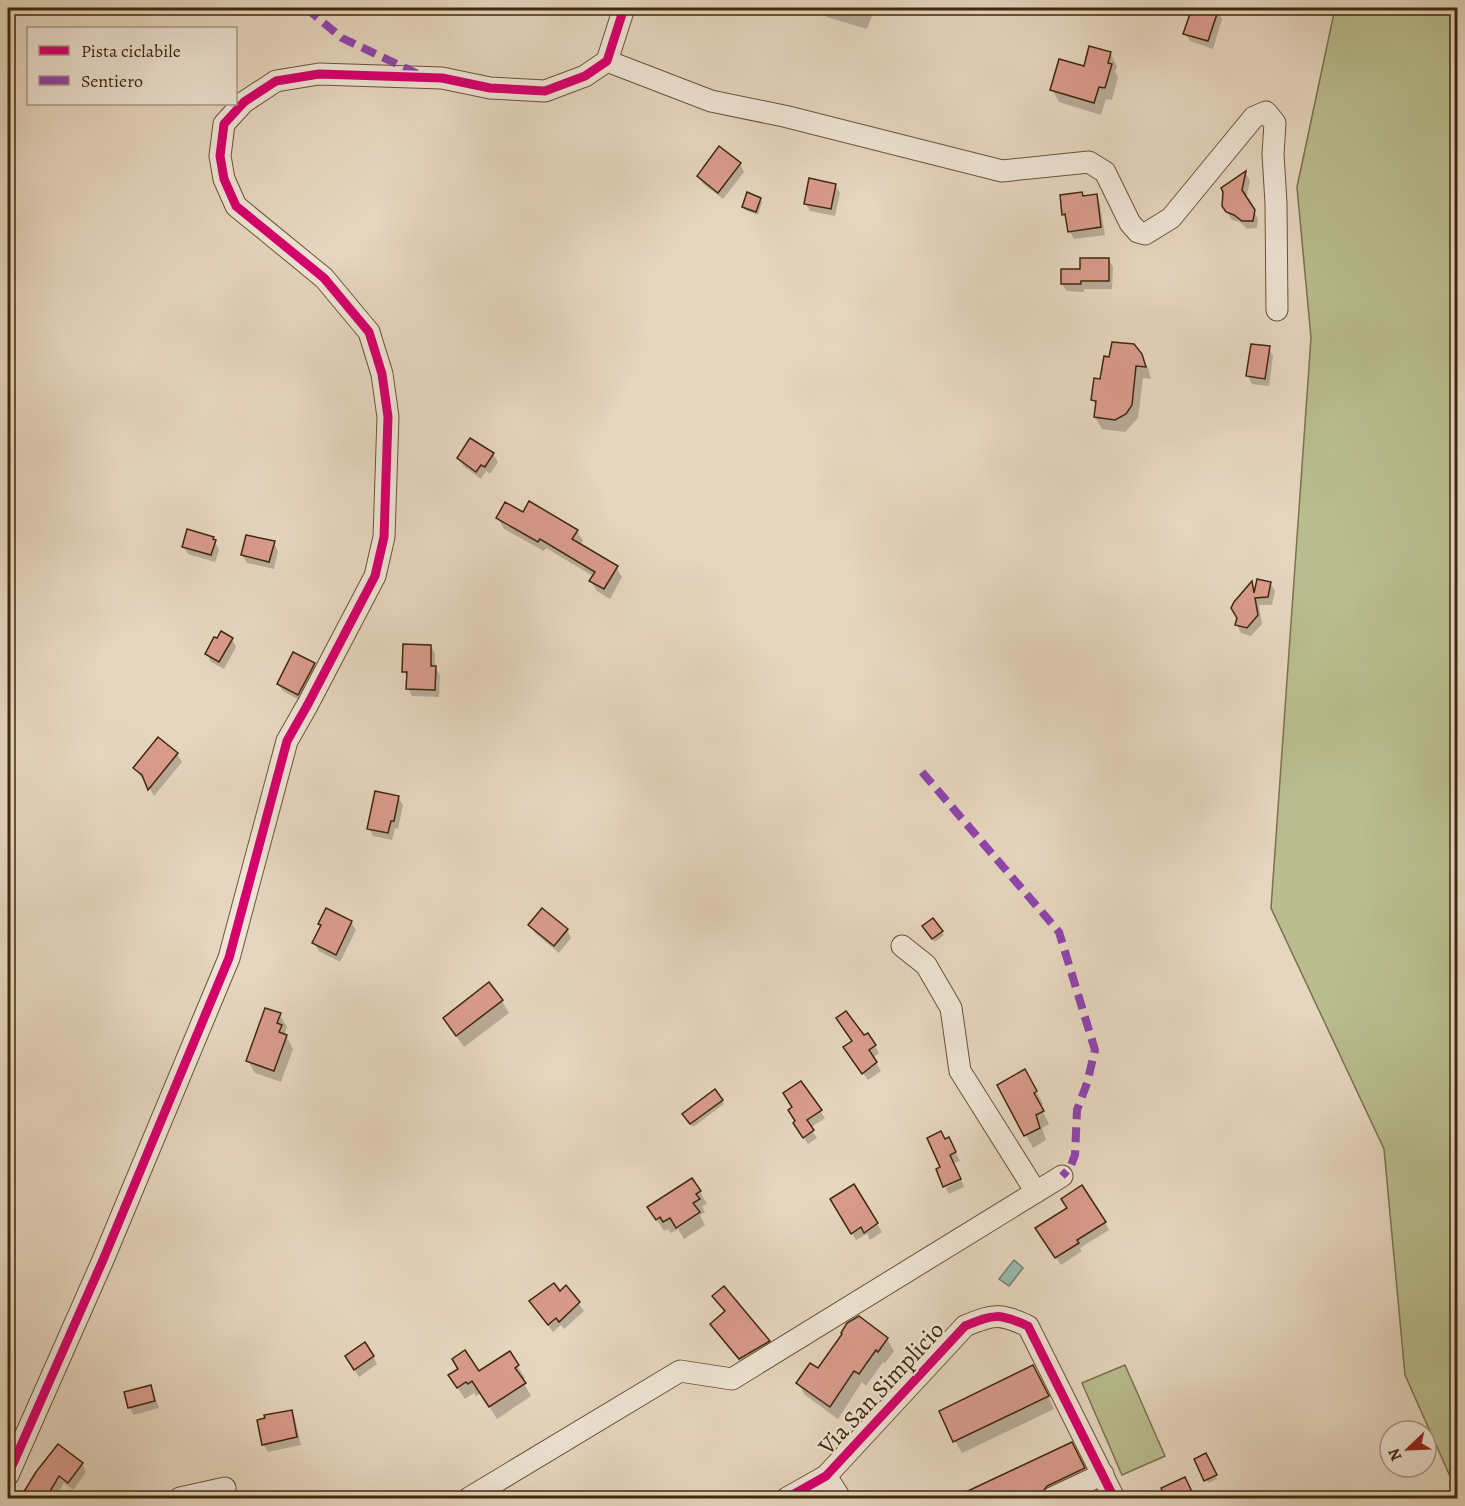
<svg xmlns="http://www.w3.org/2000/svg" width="1465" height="1506" viewBox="0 0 1465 1506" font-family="Alegreya,serif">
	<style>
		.green { fill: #b9bd8f; stroke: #7c724d; stroke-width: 1.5 }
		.water { fill: #97baac; stroke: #74806c; stroke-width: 1.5 }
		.shadow { fill: #0003 }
		.building { fill: #d99b8d; stroke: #3f280b; stroke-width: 1.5 }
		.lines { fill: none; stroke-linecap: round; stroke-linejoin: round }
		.minor-casing { stroke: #695438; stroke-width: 23 }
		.minor { stroke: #efe4d5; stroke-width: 21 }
		.quiet { stroke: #8e44ad; stroke-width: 8; stroke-dasharray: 15 8; stroke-linecap: butt }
		.cycleway-casing { stroke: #efe4d5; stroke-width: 13 }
		.cycleway { stroke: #d6006c; stroke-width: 9 }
		.labels { text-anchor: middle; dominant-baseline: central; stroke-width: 4.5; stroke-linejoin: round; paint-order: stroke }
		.street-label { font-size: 24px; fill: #3f280b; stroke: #efe4d5 }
	</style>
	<rect width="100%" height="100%" fill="#e6d6bf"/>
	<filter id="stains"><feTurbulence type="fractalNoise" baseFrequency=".00333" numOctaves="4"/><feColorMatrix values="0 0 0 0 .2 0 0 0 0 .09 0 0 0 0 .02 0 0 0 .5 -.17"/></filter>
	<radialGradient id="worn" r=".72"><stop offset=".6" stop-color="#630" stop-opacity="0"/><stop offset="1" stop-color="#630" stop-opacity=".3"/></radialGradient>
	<g class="green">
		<polygon points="1335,8 1457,8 1457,1492 1405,1375 1384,1149 1271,908 1311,338 1297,187"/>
		<polygon points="1125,1365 1165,1456 1122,1475 1082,1383"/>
	</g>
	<polygon class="water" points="1014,1260 1023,1268 1009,1286 999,1279"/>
	<g class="shadow">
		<polygon points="821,8 875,8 867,29 827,17"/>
		<polygon points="1193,8 1207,8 1218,11 1222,19 1213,49 1190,41 1185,33"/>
		<polygon points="1110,53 1117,66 1115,72 1118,77 1112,100 1106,99 1101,115 1059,102 1052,89"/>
		<polygon points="740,164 744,172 723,199 703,184 699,176"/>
		<polygon points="1246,174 1250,181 1246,199 1258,219 1257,228 1247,229 1240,222 1232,220 1223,205 1223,189"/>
		<polygon points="835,185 840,193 835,216 810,211 806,204"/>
		<polygon points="1082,193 1084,198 1096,196 1100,204 1105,235 1074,239 1070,231 1068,222 1064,214"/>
		<polygon points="760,199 762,202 758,215 745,210 743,207"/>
		<polygon points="1108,259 1113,267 1112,289 1084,289 1084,292 1067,291 1062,284 1082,271"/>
		<polygon points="1269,348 1273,356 1269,386 1252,384 1248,376"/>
		<polygon points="1141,355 1148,368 1151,379 1143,378 1138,418 1125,432 1102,429 1095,417 1097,407 1092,399 1110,359"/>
		<polygon points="471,440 493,454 498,462 490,474 486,471 481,479 463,466 459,458"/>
		<polygon points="523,514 577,531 583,541 580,545 616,567 622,577 610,599 597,591 591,581 593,576 546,548 544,551 504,529 498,518"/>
		<polygon points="213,538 219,550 215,562 188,554 184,547"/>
		<polygon points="274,543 278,551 274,569 247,563 242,555"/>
		<polygon points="1252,583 1256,591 1270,583 1275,591 1272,605 1259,605 1262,624 1251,636 1241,633 1237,625"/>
		<polygon points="232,639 236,647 224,669 211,662 207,654"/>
		<polygon points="431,646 435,654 435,667 440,675 439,697 412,696 408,688 408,679 404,671"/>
		<polygon points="314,664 318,672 303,702 283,691 278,684"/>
		<polygon points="177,754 182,762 154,796 146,781 140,776 135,768"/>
		<polygon points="398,797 403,805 398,829 395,828 392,840 373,836 369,828"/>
		<polygon points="933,920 944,935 935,942 926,930"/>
		<polygon points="351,922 356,930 340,962 319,951 314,943 322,928 319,924"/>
		<polygon points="530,925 567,930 571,938 559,953 535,933"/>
		<polygon points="502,1001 509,1013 464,1047 444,1019"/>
		<polygon points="280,1015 287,1027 285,1033 293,1049 281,1082 255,1073 248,1061"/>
		<polygon points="864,1038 875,1046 879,1053 873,1058 881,1071 868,1080 850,1055 853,1042"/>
		<polygon points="1025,1071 1043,1104 1040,1106 1049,1124 1042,1128 1046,1140 1033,1148 999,1086"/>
		<polygon points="801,1083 825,1118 810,1128 817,1138 808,1144 799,1131 794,1108"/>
		<polygon points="715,1091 724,1104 693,1127 686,1118"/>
		<polygon points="945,1141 953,1147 960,1161 941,1168"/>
		<polygon points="961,1180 964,1187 949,1194 946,1188"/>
		<polygon points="853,1186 882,1232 870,1240 867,1234 856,1240 832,1200"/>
		<polygon points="700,1192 707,1204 702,1206 705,1212 700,1215 705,1225 684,1239 678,1229 671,1233 668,1229 664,1231 649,1208"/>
		<polygon points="1105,1222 1109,1230 1080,1248 1082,1251 1061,1265 1042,1237"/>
		<polygon points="566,1287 584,1311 564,1329 561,1325 553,1332 530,1302 560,1293"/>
		<polygon points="714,1296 769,1342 776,1354 748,1371 719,1336 712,1324 725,1313"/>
		<polygon points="844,1335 887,1339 894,1351 885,1363 883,1362 866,1386 862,1382 838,1419 805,1395 798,1383 818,1370"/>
		<polygon points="510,1353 525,1378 522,1380 531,1396 497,1419 481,1393 476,1396 474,1393 465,1399 457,1387 459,1370 478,1373"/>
		<polygon points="373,1356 377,1364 359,1377 351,1364"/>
		<polygon points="1040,1379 1054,1409 962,1453 955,1441"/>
		<polygon points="151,1387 159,1408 134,1415 129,1407"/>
		<polygon points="291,1411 295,1419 301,1445 268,1452 263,1444"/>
		<polygon points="1071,1444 1091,1481 1054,1498 956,1498"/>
		<polygon points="1205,1455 1217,1479 1208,1483 1196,1460"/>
		<polygon points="82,1464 86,1472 73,1490 64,1483 55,1498 22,1498 39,1470"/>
		<polygon points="1189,1486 1194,1498 1152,1498 1165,1493"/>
	</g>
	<g class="building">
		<polygon points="1192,8 1219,8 1208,41 1183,34"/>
		<polygon points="1089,46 1111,52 1108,63 1112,64 1105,88 1099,87 1094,103 1050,90 1059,59 1084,66"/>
		<polygon points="719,146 741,163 718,193 697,176"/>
		<polygon points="1246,171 1242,190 1255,210 1253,221 1242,221 1234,215 1226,212 1222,206 1223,192 1221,188"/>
		<polygon points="809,178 836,184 831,209 804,204"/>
		<polygon points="747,192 761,198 756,212 742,207"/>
		<polygon points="1082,192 1083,196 1097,194 1101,227 1068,232 1065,214 1062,215 1060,195"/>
		<polygon points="1080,258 1109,258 1109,281 1081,281 1081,284 1061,284 1061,269 1080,269"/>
		<polygon points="1112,342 1134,344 1142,354 1146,367 1136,366 1132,405 1126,414 1115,420 1094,417 1096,401 1091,400 1094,378 1100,379 1104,356 1109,357"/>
		<polygon points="1251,344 1270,346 1265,379 1246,376"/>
		<polygon points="470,438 494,453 485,467 481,465 476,472 457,458"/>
		<polygon points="529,501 578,530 572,539 618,566 604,589 589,581 595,572 540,539 538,542 496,518 505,502 523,512"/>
		<polygon points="187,529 214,537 213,539 216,540 211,555 182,547"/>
		<polygon points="246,535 275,541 269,562 241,555"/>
		<polygon points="1257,579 1271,582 1268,597 1255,598 1258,615 1247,628 1235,625 1237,618 1231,608 1234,602 1252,581 1254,593"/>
		<polygon points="221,631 233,638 219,662 205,654 214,637 217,638"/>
		<polygon points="403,644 431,645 431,666 436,666 435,690 406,689 407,672 402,672"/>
		<polygon points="293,652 315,663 298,695 277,684"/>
		<polygon points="158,737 178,753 148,790 142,775 133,768"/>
		<polygon points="375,791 399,796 394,821 391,821 388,833 367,829"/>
		<polygon points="326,908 352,921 336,955 312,943 321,925 318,924"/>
		<polygon points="542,908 568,929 554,946 528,925"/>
		<polygon points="933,918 943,931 932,939 922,926"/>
		<polygon points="489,982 503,1000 456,1036 443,1018"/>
		<polygon points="265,1008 281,1013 277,1023 282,1025 279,1032 287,1035 274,1071 246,1061"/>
		<polygon points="846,1011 864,1035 868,1033 876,1045 869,1050 877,1062 862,1074 843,1047 852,1041 836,1018"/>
		<polygon points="1025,1069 1037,1091 1034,1093 1044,1111 1036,1115 1040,1128 1024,1136 997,1085"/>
		<polygon points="801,1081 822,1110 807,1120 814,1130 803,1138 793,1123 795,1121 788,1110 792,1107 783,1093"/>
		<polygon points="715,1089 723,1100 690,1124 682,1114"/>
		<polygon points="941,1131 945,1139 949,1137 956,1152 950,1155 961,1179 943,1187 936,1169 940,1167 927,1138"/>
		<polygon points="692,1178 701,1191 696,1194 700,1199 693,1203 700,1212 676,1228 670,1218 663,1222 660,1217 656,1220 647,1207"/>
		<polygon points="854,1184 878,1223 864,1233 861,1227 851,1234 830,1199"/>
		<polygon points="1082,1185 1106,1222 1077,1240 1079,1243 1055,1258 1035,1228 1067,1208 1061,1199"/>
		<polygon points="554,1283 560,1291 566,1285 580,1302 559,1322 556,1318 548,1325 529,1301"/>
		<polygon points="724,1286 770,1341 739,1359 710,1324 725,1311 712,1296"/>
		<polygon points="859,1316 888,1338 878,1352 876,1350 859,1374 854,1371 830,1407 796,1383 810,1363 818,1368 842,1334 841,1333 847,1323"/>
		<polygon points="365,1342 374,1356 354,1370 345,1356"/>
		<polygon points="465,1350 479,1371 510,1351 519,1365 515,1368 526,1383 489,1407 472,1381 468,1384 466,1382 457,1388 448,1375 458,1369 452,1359"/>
		<polygon points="1033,1365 1049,1396 953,1442 939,1411"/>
		<polygon points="151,1385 155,1401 128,1408 124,1392"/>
		<polygon points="292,1410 297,1437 262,1445 257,1420 265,1418 264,1415"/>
		<polygon points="1072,1442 1085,1468 1047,1486 1040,1495 1032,1498 953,1498"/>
		<polygon points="58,1444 83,1463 68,1483 59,1476 46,1498 20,1498 36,1472"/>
		<polygon points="1206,1453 1217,1475 1204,1481 1194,1459"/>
		<polygon points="1185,1477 1195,1498 1166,1498 1161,1488"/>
	</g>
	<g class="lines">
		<defs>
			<g id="minor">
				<polyline points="607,61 711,101 784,116 1002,171 1089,162 1105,172 1130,223 1138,232 1145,234 1171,218 1254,117 1266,112 1275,123 1273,154 1276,203 1277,310"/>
				<polyline points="902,946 926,965 951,1008 960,1071 1036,1192"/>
				<polyline points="8,1475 103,1260 229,958 287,741 308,704 375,576 384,537 388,417 382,374 369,332 324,278 236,206 224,179 220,156 224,124 244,102 276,81 319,74 442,78 490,88 545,91 585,76 607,61 624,8"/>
				<polyline points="826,1476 840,1498"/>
				<polyline points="180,1498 225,1488"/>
				<polyline points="469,1498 680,1371 732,1379 1062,1176"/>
				<path d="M787,1498L826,1476L965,1326C994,1314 999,1313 1028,1326L1114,1498"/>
				<polyline points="1052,1498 1103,1474"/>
			</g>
		</defs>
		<use href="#minor" class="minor-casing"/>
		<use href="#minor" class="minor"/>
		<g class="quiet">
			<polyline points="306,8 342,38 418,74"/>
			<polyline points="922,772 1059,932 1095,1050 1087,1083 1077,1110 1075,1155 1070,1168 1062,1176"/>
		</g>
		<defs>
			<g id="cycleway">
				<polyline points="8,1475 103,1260 229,958 287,741 308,704 375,576 384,537 388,417 382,374 369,332 324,278 236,206 224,179 220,156 224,124 244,102 276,81 319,74 442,78 490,88 545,91 585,76 607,61 624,8"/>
				<path d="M787,1498L826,1476L965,1326C994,1314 999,1313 1028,1326L1114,1498"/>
			</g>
		</defs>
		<use href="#cycleway" class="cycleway-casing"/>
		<use href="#cycleway" class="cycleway"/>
	</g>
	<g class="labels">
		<g class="street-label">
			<text transform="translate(881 1388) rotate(-47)">Via San Simplicio</text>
		</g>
	</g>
	<rect width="1465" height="1506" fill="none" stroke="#e6d6bf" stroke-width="30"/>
	<rect x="9" y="9" width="1447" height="1488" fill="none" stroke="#3f280b" stroke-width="3"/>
	<rect x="15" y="15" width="1435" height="1476" fill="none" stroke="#3f280b" stroke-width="1.5"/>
	<rect x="27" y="27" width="210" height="78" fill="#efe4d5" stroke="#a99984" stroke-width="1.5"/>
	<rect x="39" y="46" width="30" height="9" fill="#d6006c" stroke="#a99984" stroke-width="1.5"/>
	<text x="81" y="57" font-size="18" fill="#3f280b">Pista ciclabile</text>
	<rect x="39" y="76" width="30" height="9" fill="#8e44ad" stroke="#a99984" stroke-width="1.5"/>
	<text x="81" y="87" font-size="18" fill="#3f280b">Sentiero</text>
	<g transform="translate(1408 1449) rotate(247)"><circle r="28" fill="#efe4d5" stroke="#a99984" stroke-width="1.5"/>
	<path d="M0-4.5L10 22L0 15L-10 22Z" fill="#8f2418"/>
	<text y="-9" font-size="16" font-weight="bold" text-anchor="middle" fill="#3f280b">N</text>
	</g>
	<rect width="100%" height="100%" filter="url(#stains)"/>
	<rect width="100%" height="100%" fill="url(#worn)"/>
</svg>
